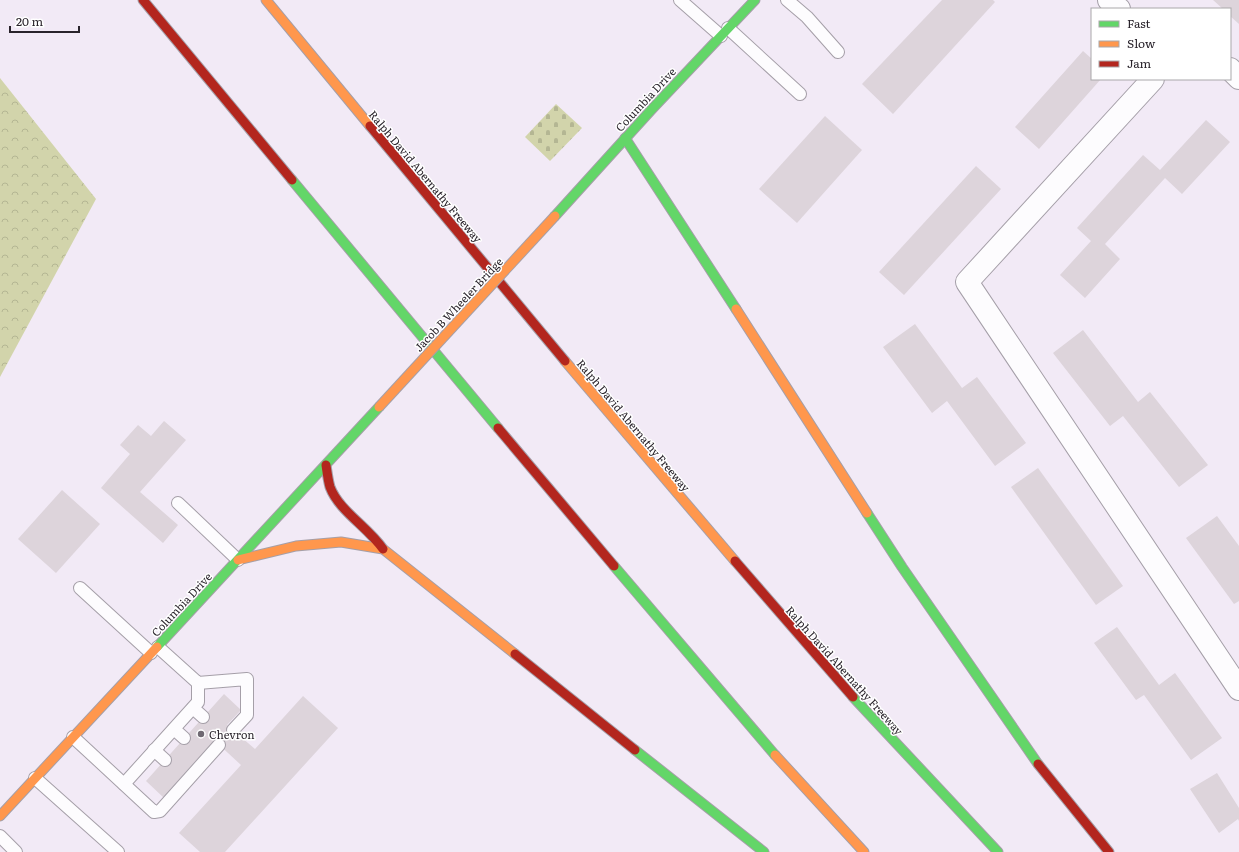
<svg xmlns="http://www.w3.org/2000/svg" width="1239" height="852" viewBox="0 0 1239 852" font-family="Literata,serif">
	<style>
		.forest { fill: url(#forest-crowns) }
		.cemetery { fill: url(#cemetery-stones) }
		.building { fill: #ddd4db }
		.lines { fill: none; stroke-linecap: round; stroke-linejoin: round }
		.lane-casing { stroke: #a59fa8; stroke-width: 14 }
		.street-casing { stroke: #a59fa8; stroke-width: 24 }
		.fast-casing { stroke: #a59fa8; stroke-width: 11 }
		.slow-casing { stroke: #a59fa8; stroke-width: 11 }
		.jam-casing { stroke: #a59fa8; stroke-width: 11 }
		.lane { stroke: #fdfcfe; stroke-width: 12 }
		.street { stroke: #fdfcfe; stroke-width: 22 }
		.fast { stroke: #63d668; stroke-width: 9 }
		.slow { stroke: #ff974d; stroke-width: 9 }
		.jam { stroke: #b3261e; stroke-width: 9 }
		.slow-bridge-casing { stroke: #a59fa8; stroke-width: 11; stroke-linecap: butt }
		.slow-bridge { stroke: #ff974d; stroke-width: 9 }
		.poi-dot { fill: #6f6972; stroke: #fff; stroke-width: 1.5 }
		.labels { text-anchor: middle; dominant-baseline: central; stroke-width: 3; stroke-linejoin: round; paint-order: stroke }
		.street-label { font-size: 11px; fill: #29232b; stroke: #fff }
		.poi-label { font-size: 11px; fill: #29232b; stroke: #fff; text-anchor: start }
	</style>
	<defs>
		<pattern id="forest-crowns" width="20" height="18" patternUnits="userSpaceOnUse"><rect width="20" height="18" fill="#d2d4ab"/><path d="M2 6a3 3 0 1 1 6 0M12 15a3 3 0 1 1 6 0" fill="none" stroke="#b4b693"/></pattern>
		<pattern id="cemetery-stones" width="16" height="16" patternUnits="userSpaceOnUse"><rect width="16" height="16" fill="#d2d4ab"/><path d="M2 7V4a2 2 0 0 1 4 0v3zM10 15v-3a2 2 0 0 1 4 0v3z" fill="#b4b693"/></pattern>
	</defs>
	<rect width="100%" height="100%" fill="#f2eaf6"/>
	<polygon class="forest" points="0,78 96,199 0,377"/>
	<polygon class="cemetery" points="556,104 582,128 550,161 525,137"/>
	<g class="building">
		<polygon points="942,0 993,0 995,2 893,114 862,84"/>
		<polygon points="1213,0 1239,0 1239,24 1230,16 1230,9 1223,9"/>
		<polygon points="1083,51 1092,59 1092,79 1101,79 1039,149 1015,127"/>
		<polygon points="825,116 862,150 797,223 759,189"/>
		<polygon points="1206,120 1230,142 1182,194 1165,178 1105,244 1120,259 1085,298 1060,275 1091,241 1077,228 1143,155 1160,170"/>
		<polygon points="976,166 1001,189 904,295 879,272"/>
		<polygon points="915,324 962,388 977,377 1026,443 995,466 947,401 932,413 883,347"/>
		<polygon points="1083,330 1138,402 1150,392 1208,465 1179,487 1123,416 1110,426 1053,353"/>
		<polygon points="164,421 186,440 140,492 178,525 163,543 101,488 130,454 120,445 138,425 151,436"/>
		<polygon points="1038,468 1123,586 1096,605 1011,487"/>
		<polygon points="62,490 100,524 56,573 18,539"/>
		<polygon points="1217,516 1239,546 1239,601 1234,604 1186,538"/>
		<polygon points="1117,627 1159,685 1175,673 1222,738 1191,760 1144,695 1136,700 1094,643"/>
		<polygon points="224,694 241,710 227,725 255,749 303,696 338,728 225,852 200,852 179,833 241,765 215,741 164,798 146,781"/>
		<polygon points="1217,773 1239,808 1239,821 1238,819 1219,833 1190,789"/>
	</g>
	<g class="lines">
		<defs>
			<g id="lane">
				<polyline points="680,0 721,36"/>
				<polyline points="787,0 807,17 838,52"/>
				<polyline points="728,28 800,94"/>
				<polyline points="178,503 238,560"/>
				<polyline points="80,588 151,653"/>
				<polyline points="158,647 198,683 247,679 247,715 233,730"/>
				<polyline points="193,708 203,717"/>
				<polyline points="174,729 184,738"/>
				<polyline points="73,737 154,812 160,811 219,745"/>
				<polyline points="154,750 165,760"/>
				<polyline points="35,778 118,852"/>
				<polyline points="124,784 198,702 198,683"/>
				<polyline points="0,836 16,852"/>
			</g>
			<g id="street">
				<polyline points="1109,0 1119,9"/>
				<polyline points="1230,69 1239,78"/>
				<polyline points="1153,79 967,282 1239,689"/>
			</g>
			<g id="fast">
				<polyline points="625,138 736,309"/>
				<polyline points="292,180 498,428"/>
				<polyline points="555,216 652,109 755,0"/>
				<polyline points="867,513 902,567 1038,764"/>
				<polyline points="614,566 775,755"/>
				<polyline points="157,647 379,407"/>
				<polyline points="853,697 998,852"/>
				<polyline points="635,750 764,852"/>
			</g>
			<g id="slow">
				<polyline points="266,0 370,126"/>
				<polyline points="736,309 867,513"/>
				<polyline points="565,361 735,561"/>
				<polyline points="238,560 296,546 341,542 383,549 515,654"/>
				<polyline points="775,755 864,852"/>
				<polyline points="0,816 157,647"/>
			</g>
			<g id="jam">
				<polyline points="143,0 292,180"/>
				<polyline points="370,126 565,361"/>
				<polyline points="498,428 614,566"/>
				<path d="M326,465C327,472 328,480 330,487C339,511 368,527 383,549"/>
				<polyline points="735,561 853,697"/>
				<polyline points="515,654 635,750"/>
				<polyline points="1038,764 1109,852"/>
			</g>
		</defs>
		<use href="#lane" class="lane-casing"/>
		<use href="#street" class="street-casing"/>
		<use href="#fast" class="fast-casing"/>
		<use href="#slow" class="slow-casing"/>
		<use href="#jam" class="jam-casing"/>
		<use href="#lane" class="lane"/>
		<use href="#street" class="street"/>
		<use href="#fast" class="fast"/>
		<use href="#slow" class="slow"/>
		<use href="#jam" class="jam"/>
		<defs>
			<polyline id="slow-bridge" points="379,407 555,216"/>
		</defs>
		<use href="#slow-bridge" class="slow-bridge-casing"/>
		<use href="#slow-bridge" class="slow-bridge"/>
	</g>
	<circle class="poi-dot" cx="201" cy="734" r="4"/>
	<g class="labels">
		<g class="street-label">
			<text transform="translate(645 99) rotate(-47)">Columbia Drive</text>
			<text transform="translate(426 176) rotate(50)">Ralph David Abernathy Freeway</text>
			<text transform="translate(458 304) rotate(-47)">Jacob B Wheeler Bridge</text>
			<text transform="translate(634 425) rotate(50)">Ralph David Abernathy Freeway</text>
			<text transform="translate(181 604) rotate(-47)">Columbia Drive</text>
			<text transform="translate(845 670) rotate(48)">Ralph David Abernathy Freeway</text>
		</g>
		<g class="poi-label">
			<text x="209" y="734">Chevron</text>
		</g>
	</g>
	<rect x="1091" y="8" width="140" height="72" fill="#ffffff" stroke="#a9a7aa"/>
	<rect x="1099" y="21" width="20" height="6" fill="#63d668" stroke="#a9a7aa"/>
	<text x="1127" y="28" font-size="12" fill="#29232b">Fast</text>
	<rect x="1099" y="41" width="20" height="6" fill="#ff974d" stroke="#a9a7aa"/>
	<text x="1127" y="48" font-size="12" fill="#29232b">Slow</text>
	<rect x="1099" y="61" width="20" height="6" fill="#b3261e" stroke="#a9a7aa"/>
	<text x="1127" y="68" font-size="12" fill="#29232b">Jam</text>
	<path d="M10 26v6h69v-6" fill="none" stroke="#29232b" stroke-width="2"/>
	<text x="16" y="26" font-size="12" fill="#29232b" stroke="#ffffff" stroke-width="3" paint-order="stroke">20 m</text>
</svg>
